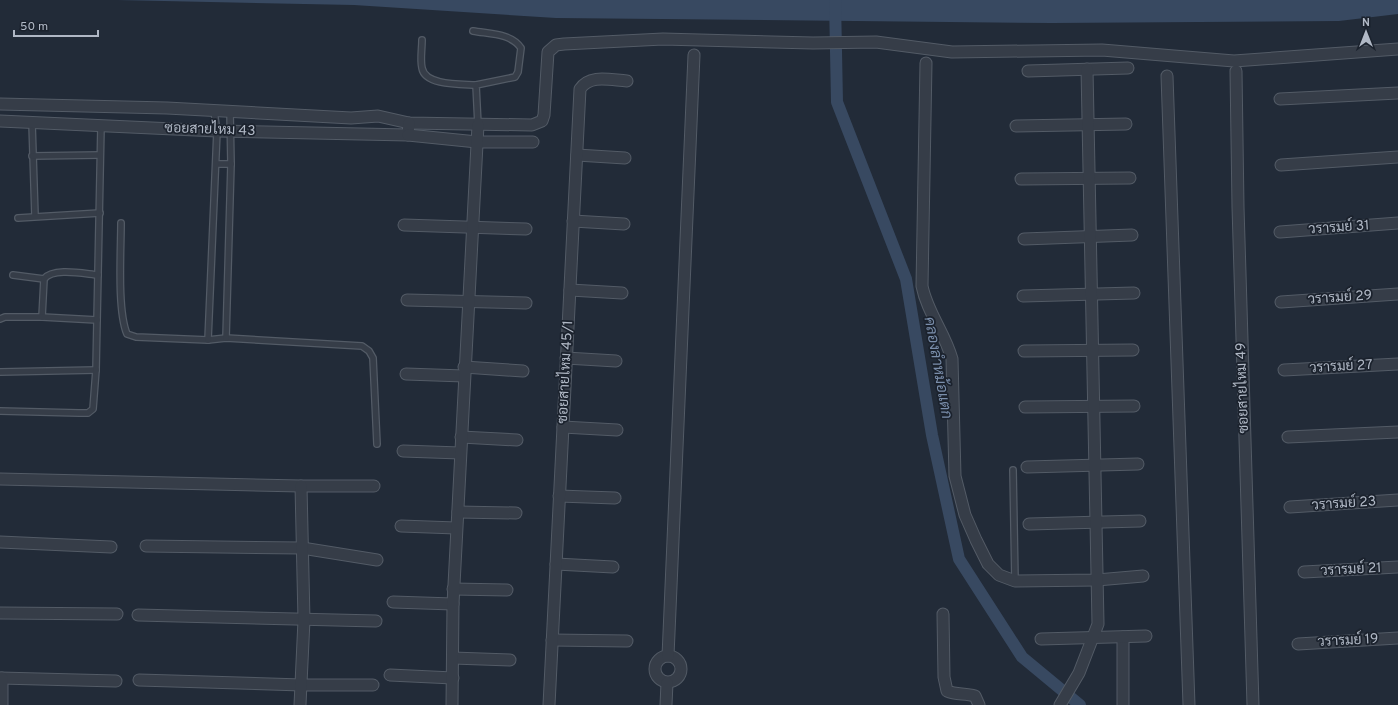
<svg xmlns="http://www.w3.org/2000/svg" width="1398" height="705" viewBox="0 0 1398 705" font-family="Overpass,Sarabun,sans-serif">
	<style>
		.water { fill: #384961 }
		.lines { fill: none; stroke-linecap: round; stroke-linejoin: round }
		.canal { stroke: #384961; stroke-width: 12 }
		.lane-casing { stroke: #535b66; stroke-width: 8 }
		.street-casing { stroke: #535b66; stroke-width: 13 }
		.lane { stroke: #363d48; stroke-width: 5.5 }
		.street { stroke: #363d48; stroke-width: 11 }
		.labels { text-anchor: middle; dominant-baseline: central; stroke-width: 3.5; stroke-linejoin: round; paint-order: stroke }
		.street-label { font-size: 14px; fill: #b0b8c5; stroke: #1b222d }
		.water-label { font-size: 15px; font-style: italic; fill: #7a8eab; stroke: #1b222d }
	</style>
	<rect width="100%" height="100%" fill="#222b38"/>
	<polygon class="water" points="117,0 1398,0 1398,14 1339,21 1052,23 556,18 354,5"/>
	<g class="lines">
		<polyline class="canal" points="835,0 837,102 906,279 932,435 959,559 1022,657 1080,705"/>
		<defs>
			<g id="lane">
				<path d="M473,31C489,34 511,33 521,48L518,72L515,77L476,85L478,125"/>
				<path d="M422,40C422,49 420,60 422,68C425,86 462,84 476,85"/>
				<polyline points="32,123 35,216"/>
				<polyline points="32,156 100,155"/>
				<polyline points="216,164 231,164"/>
				<polyline points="18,218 100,213"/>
				<path d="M121,223C121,251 117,310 127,334L136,337L208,340L226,338L362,346L369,351L373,358L377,444"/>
				<polyline points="13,275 44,279"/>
				<path d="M42,317L44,279C53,267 85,274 98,275"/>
				<polyline points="0,319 5,317 42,317 97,320"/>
				<polyline points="226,338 231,164 230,111"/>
				<polyline points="208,340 217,131 214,111"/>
				<polyline points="0,372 96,370"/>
				<polyline points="0,411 79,413 88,413 93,409 96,370 101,126"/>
				<polyline points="1013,470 1015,581"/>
			</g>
			<g id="street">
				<path d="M926,63L922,286C927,312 945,333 952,359L955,476L965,515L976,540L988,564L999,575L1015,581L1097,580L1143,576"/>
				<polyline points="1028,71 1128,68"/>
				<polyline points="1236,71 1238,207 1253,705"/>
				<polyline points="1167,76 1189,705"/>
				<polyline points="1280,99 1398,93"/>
				<polyline points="0,104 167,108 351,118 378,116 409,123 532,125 542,121 544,115 548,52 556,45 564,44 663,39 813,43 876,42 952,52 1102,50 1234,61 1398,49"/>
				<polyline points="0,121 217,131 408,135 409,123"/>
				<polyline points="1016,126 1126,124"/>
				<polyline points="408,135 477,142 533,142"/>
				<polyline points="577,155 625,158"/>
				<polyline points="1281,165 1398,157"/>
				<polyline points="1021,179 1130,178"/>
				<polyline points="573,221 624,224"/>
				<polyline points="404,225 526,229"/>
				<polyline points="1280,232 1398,223"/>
				<polyline points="1024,239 1132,235"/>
				<polyline points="570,290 622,293"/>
				<polyline points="1023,296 1134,293"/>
				<polyline points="407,300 526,303"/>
				<polyline points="1281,302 1398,294"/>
				<polyline points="1024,351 1133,350"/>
				<polyline points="566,358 616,361"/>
				<polyline points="464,367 523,371"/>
				<polyline points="1284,370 1398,364"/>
				<polyline points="406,374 464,376"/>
				<polyline points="1025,407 1134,406"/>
				<polyline points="563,427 617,430"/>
				<polyline points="461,437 517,440"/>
				<polyline points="1288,437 1398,432"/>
				<polyline points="403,451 460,453"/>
				<polyline points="1027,467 1138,464"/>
				<polyline points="0,479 301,486 374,486"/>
				<polyline points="559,496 615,498"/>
				<polyline points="1290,507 1398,500"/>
				<polyline points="458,512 516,513"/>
				<polyline points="1029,524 1140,521"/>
				<polyline points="401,526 456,528"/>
				<polyline points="0,542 111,547"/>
				<polyline points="146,546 302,548 377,560"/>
				<polyline points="556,564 613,567"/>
				<polyline points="1304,572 1398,567"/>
				<polyline points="453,589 507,590"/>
				<polyline points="393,602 453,604"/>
				<polyline points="0,613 117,614"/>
				<path d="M943,614L944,677L947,691C956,695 965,693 975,696L979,705"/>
				<polyline points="138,615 376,621"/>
				<polyline points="1123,637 1123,705"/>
				<polyline points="1041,639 1146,636"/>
				<polyline points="552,640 627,641"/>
				<polyline points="1298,644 1398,638"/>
				<circle cx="668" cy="669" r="13"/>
				<polyline points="668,656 694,55"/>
				<polyline points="453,658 510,660"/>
				<polyline points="390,675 453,678"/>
				<polyline points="0,678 116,681"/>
				<polyline points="139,680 302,685 373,685"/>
				<polyline points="2,705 2,678"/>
				<polyline points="300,705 304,620 301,486"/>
				<polyline points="452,705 453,604 478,125"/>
				<path d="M549,705L580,89C590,74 610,80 627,81"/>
				<polyline points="666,705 667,683"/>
				<polyline points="1060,705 1079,673 1098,624 1087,69"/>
			</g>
		</defs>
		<use href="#lane" class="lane-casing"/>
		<use href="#street" class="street-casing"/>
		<use href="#lane" class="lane"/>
		<use href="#street" class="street"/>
	</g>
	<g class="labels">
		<g class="street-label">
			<text transform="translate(210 130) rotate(2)">ซอยสายไหม 43</text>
			<text transform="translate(1339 228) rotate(-4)">วรารมย์ 31</text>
			<text transform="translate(1340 298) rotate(-4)">วรารมย์ 29</text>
			<text transform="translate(1341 367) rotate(-3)">วรารมย์ 27</text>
			<text transform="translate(566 372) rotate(-87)">ซอยสายไหม 45/1</text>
			<text transform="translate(1243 388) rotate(-92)">ซอยสายไหม 49</text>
			<text transform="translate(1344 504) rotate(-4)">วรารมย์ 23</text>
			<text transform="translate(1351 570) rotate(-3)">วรารมย์ 21</text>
			<text transform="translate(1348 641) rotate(-3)">วรารมย์ 19</text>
		</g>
		<g class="water-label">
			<text transform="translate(937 368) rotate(80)">คลองลำหม้อแตก</text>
		</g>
	</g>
	<g transform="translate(1366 32)" stroke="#1b222d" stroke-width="3" paint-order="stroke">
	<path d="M0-3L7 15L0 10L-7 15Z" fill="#b0b8c5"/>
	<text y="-6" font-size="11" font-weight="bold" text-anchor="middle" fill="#b0b8c5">N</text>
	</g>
	<path d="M14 30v6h84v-6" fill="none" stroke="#b0b8c5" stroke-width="2"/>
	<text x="20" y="30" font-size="12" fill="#b0b8c5" stroke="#1b222d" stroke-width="3" paint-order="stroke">50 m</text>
</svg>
